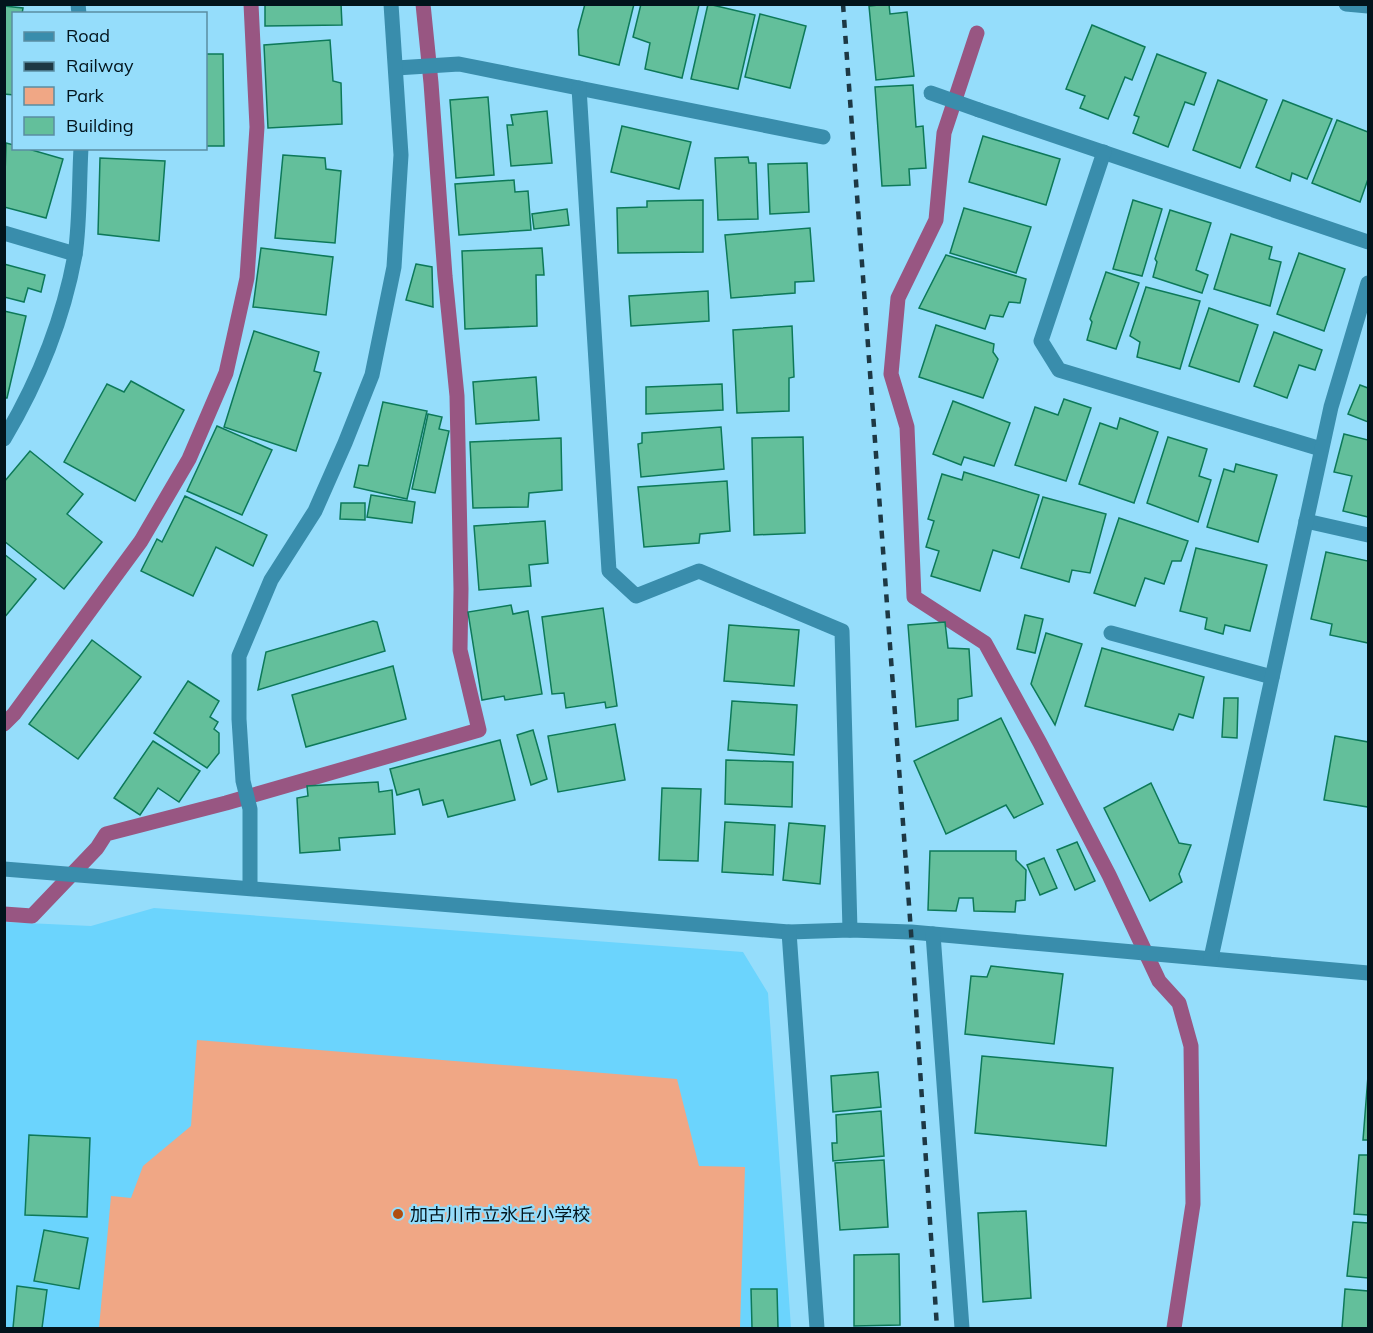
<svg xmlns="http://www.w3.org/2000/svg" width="1373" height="1333" viewBox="0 0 1373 1333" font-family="Mulish,'Noto Sans JP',sans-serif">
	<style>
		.built { fill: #6bd4fd }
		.green { fill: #f0a785 }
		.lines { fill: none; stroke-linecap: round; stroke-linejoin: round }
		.stream { stroke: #985682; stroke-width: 15 }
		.building { fill: #63bf9b; stroke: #0d7959; stroke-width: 1.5 }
		.lane { stroke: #398dac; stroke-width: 15 }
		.street { stroke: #398dac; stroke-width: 15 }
		.rail { stroke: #1d3844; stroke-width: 4.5; stroke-dasharray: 8 8; stroke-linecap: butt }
		.poi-dot { fill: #af4d10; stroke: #95ddfb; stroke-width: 2 }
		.labels { text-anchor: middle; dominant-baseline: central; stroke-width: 4.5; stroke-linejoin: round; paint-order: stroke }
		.poi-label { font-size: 18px; fill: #02141c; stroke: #95ddfb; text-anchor: start }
	</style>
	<rect width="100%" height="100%" fill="#95ddfb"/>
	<polygon class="built" points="154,908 743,952 768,993 791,1328 5,1328 5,922 91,926"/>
	<polygon class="green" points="197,1040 677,1079 699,1166 745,1167 740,1328 99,1328 111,1196 131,1198 143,1166 191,1126"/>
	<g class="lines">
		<g class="stream">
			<polyline points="977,33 944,133 936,220 898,298 891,374 907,427 914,597 985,643 1040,743 1109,875 1159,981 1179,1003 1191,1046 1193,1204 1174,1328"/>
			<polyline points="4,724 14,714 141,541 189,459 226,373 247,278 257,127 251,4"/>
			<polyline points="4,914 32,916 97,848 106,834 226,803 479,730 460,650 461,589 457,396 445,276 431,83 423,4"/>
		</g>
	</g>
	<g class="building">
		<polygon points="265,4 341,4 342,25 265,26"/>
		<polygon points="585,4 634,4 619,65 579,55 578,30"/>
		<polygon points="641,4 699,5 682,78 645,69 650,43 633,37"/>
		<polygon points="708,4 755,15 738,89 691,79"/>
		<polygon points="889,4 890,14 907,12 914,76 876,80 869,6"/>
		<polygon points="4,6 23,8 22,14 14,14 14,95 4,94"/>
		<polygon points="760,14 806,26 790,88 745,77"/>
		<polygon points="1092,25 1145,47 1132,80 1125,77 1108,119 1080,108 1085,96 1066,89"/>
		<polygon points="330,40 333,81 341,83 342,124 268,128 264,45"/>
		<polygon points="206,54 223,54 224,146 206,146"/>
		<polygon points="1157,54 1206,73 1194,105 1185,102 1168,147 1133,133 1139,117 1134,115"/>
		<polygon points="1218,80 1267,100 1240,168 1193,150"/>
		<polygon points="913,85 916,127 923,126 926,168 909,169 910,185 882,186 875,87"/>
		<polygon points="488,97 494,175 456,178 450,100"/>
		<polygon points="1283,100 1332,119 1307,179 1292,173 1290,181 1256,167"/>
		<polygon points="547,111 552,163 511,166 507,125 513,125 511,115"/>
		<polygon points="1337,120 1368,132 1368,179 1360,202 1312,183"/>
		<polygon points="622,126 691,142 679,189 611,172"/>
		<polygon points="983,136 1060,159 1046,205 969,182"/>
		<polygon points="6,143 14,145 14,148 25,148 63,159 46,218 4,207"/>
		<polygon points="283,155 325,158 326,169 341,171 335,243 275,238"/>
		<polygon points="748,157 749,163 756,163 758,219 718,220 715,158"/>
		<polygon points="100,158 165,161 159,241 98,234"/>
		<polygon points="807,163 809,212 770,214 768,164"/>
		<polygon points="514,180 515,192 528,191 531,230 459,235 455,184"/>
		<polygon points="703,200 703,252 618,253 617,208 647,207 647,201"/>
		<polygon points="1133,200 1162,209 1142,276 1113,269"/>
		<polygon points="964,208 1031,227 1016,273 950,253"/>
		<polygon points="567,209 569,225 534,229 532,214"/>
		<polygon points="1170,210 1211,223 1196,270 1208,275 1202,293 1153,277 1157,262 1155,259"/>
		<polygon points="810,228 814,281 795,282 795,293 731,298 725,235"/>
		<polygon points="1231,234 1272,247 1269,259 1281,262 1270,306 1214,289"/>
		<polygon points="261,248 333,257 326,315 253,307"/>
		<polygon points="542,248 544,275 536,275 537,326 465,329 462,251"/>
		<polygon points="1299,253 1345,269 1324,331 1277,314"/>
		<polygon points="946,255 1026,279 1020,303 1009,302 1003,317 990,315 985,329 919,308"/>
		<polygon points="4,264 45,275 41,292 28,288 24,302 4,297"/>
		<polygon points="416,264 432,267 433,307 406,300"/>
		<polygon points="1106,272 1139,283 1116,349 1087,340 1092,322 1090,319"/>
		<polygon points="1146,287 1200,301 1180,369 1137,357 1140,342 1130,336"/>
		<polygon points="708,291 709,321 631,326 629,296"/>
		<polygon points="1209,308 1258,325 1239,382 1189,366"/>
		<polygon points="4,311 26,316 7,398 4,398"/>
		<polygon points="936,325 994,344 993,352 998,359 983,398 919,377"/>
		<polygon points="792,326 794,377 789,378 789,411 737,413 733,330"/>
		<polygon points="254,331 319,352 314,371 321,373 296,451 224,427"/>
		<polygon points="1274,332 1322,350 1315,370 1299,365 1287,398 1254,386"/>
		<polygon points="536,377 539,420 476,424 473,382"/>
		<polygon points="131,381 184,410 135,501 64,462 107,384 124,392"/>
		<polygon points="722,384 723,410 646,414 646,387"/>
		<polygon points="1360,385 1368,388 1368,422 1348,414"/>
		<polygon points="1064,399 1091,408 1066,481 1015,465 1035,407 1058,415"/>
		<polygon points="953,401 1010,423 994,466 964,457 961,465 933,454"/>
		<polygon points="383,402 427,411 407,499 354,487 359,465 368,466"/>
		<polygon points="428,414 442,417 439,429 449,431 435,493 412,489"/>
		<polygon points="1120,418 1158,432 1134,503 1079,484 1100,423 1117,429"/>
		<polygon points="217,426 272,450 242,515 187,491"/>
		<polygon points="721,427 724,469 641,477 638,444 642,443 642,433"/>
		<polygon points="1344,434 1368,440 1368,517 1343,511 1352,476 1334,472"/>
		<polygon points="803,437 805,533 754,535 752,438"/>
		<polygon points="1168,437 1207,449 1199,476 1211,480 1198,522 1147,503"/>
		<polygon points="561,438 562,490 529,493 528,507 473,508 470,442"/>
		<polygon points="30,451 83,494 67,514 102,542 64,589 4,541 4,482"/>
		<polygon points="1236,464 1277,475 1258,542 1207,527 1224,469 1234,472"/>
		<polygon points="964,472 1039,495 1019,558 993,550 980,591 931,576 939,551 926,547 934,521 928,519 942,474 962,480"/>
		<polygon points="727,481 730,531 700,534 699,543 644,547 638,487"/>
		<polygon points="371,495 415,502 412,523 367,517"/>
		<polygon points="185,496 267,535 253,566 216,547 193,596 141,571 157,539 162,542"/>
		<polygon points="1043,497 1106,514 1090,573 1072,570 1069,582 1021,568"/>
		<polygon points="341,503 365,503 365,520 340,519"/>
		<polygon points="1119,518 1188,541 1181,561 1172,561 1164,584 1145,578 1135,606 1094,593"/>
		<polygon points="545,521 548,563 529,565 531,586 479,590 474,526"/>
		<polygon points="1196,548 1267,565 1250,631 1225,625 1223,634 1205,629 1207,618 1180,611"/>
		<polygon points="1326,552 1368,561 1368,643 1330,635 1332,624 1311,619"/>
		<polygon points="4,554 36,579 4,618"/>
		<polygon points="511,605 513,614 528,611 542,694 505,700 504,696 482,700 468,612"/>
		<polygon points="603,608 617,706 606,708 605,702 566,708 564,693 552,694 542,617"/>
		<polygon points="1025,615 1043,619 1035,653 1017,649"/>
		<polygon points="373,621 377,622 385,651 258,690 266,652"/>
		<polygon points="945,622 948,648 969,649 972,696 958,699 958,720 916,727 908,625"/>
		<polygon points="729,625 799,630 794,686 724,681"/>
		<polygon points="1046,633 1082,644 1055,725 1031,684"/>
		<polygon points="92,640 141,677 78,759 29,724"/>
		<polygon points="1102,648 1204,677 1193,718 1179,714 1173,730 1085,706"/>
		<polygon points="393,666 406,719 306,747 292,695"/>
		<polygon points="188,681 219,701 210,717 218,722 214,729 219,733 219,753 207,768 154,733"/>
		<polygon points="1224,698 1238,698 1237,738 1222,737"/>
		<polygon points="732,701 797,705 794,755 728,750"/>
		<polygon points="1001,718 1043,804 1014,818 1006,805 946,834 914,761"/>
		<polygon points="615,724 625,780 558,792 548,736"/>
		<polygon points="533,730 547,779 531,785 517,735"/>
		<polygon points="1335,736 1368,742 1368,807 1324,800"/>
		<polygon points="500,740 515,800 448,817 443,800 423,805 419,789 397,795 390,769"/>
		<polygon points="153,741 200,771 179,802 158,788 140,815 114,798"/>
		<polygon points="726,760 793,762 792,807 725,804"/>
		<polygon points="378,782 379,792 392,790 395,834 339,838 340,850 300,853 297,798 308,796 307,786"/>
		<polygon points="1151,783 1179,843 1191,845 1179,874 1182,882 1150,901 1104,808"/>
		<polygon points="662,788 701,789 698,861 659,860"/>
		<polygon points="725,822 775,825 773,875 722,872"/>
		<polygon points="789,823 825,826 820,884 783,880"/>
		<polygon points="1077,842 1095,881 1075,890 1057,850"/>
		<polygon points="930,851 1016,851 1016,860 1026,870 1025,900 1016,901 1015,912 974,911 973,898 959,898 956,911 928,910"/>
		<polygon points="1044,858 1057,888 1040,895 1027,865"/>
		<polygon points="991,966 1063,974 1054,1044 965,1034 971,976 987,977"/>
		<polygon points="982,1056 1113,1068 1106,1146 975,1133"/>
		<polygon points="878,1072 881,1107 833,1112 831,1076"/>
		<polygon points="1368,1076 1368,1140 1363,1140"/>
		<polygon points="881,1111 884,1156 833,1161 832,1143 837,1143 836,1115"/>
		<polygon points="29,1135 90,1138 87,1217 25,1215"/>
		<polygon points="1359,1155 1368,1155 1368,1215 1354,1214"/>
		<polygon points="884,1160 888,1227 840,1230 835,1163"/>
		<polygon points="1026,1211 1031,1298 983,1302 978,1213"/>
		<polygon points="1353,1222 1368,1223 1368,1278 1347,1276"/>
		<polygon points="44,1230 88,1238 79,1289 34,1281"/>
		<polygon points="899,1254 900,1325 854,1326 854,1255"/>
		<polygon points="17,1286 47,1290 42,1328 13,1328"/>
		<polygon points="751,1289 777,1289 778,1328 752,1328"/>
		<polygon points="1345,1289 1368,1291 1368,1328 1342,1328"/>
	</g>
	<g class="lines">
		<polyline class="lane" points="931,93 979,110"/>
		<g class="street">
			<polyline points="78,4 79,14"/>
			<polyline points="1346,4 1368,6"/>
			<polyline points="396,68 459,64 823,137"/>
			<polyline points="579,88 609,571 636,596 699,571 842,631 850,930"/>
			<polyline points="979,110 1368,242"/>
			<polyline points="1104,152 1041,341 1059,370 1321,449"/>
			<polyline points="4,233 75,254"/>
			<path d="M4,439C38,382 63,320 75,255C80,223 79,182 81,148"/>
			<polyline points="1306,521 1368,535"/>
			<polyline points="1111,633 1272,677"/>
			<polyline points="4,869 789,932 850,930 911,932 1368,973"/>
			<polyline points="250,888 250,809 243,781 239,719 239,656 271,580 315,511 345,443 372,375 394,267 401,155 391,4"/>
			<polyline points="789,932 817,1328"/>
			<polyline points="933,934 962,1328"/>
			<polyline points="1211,958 1331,407 1368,283"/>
		</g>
		<polyline class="rail" points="843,4 911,932 937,1328"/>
	</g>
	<circle class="poi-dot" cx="398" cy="1214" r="6"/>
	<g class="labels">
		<g class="poi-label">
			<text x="410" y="1214">加古川市立氷丘小学校</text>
		</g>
	</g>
	<rect width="1373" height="1333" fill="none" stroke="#02141c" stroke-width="12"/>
	<rect x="12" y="12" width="195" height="138" fill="#95ddfb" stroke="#5a8da2" stroke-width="1.5"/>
	<rect x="24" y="32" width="30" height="9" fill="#398dac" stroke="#5a8da2" stroke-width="1.5"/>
	<text x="66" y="42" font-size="18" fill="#02141c">Road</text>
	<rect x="24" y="62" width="30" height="9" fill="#1d3844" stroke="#5a8da2" stroke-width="1.5"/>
	<text x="66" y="72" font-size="18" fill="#02141c">Railway</text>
	<rect x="24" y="87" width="30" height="18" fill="#f0a785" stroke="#5a8da2" stroke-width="1.5"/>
	<text x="66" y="102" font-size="18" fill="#02141c">Park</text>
	<rect x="24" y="117" width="30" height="18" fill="#63bf9b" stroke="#5a8da2" stroke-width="1.5"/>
	<text x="66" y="132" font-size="18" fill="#02141c">Building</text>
</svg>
